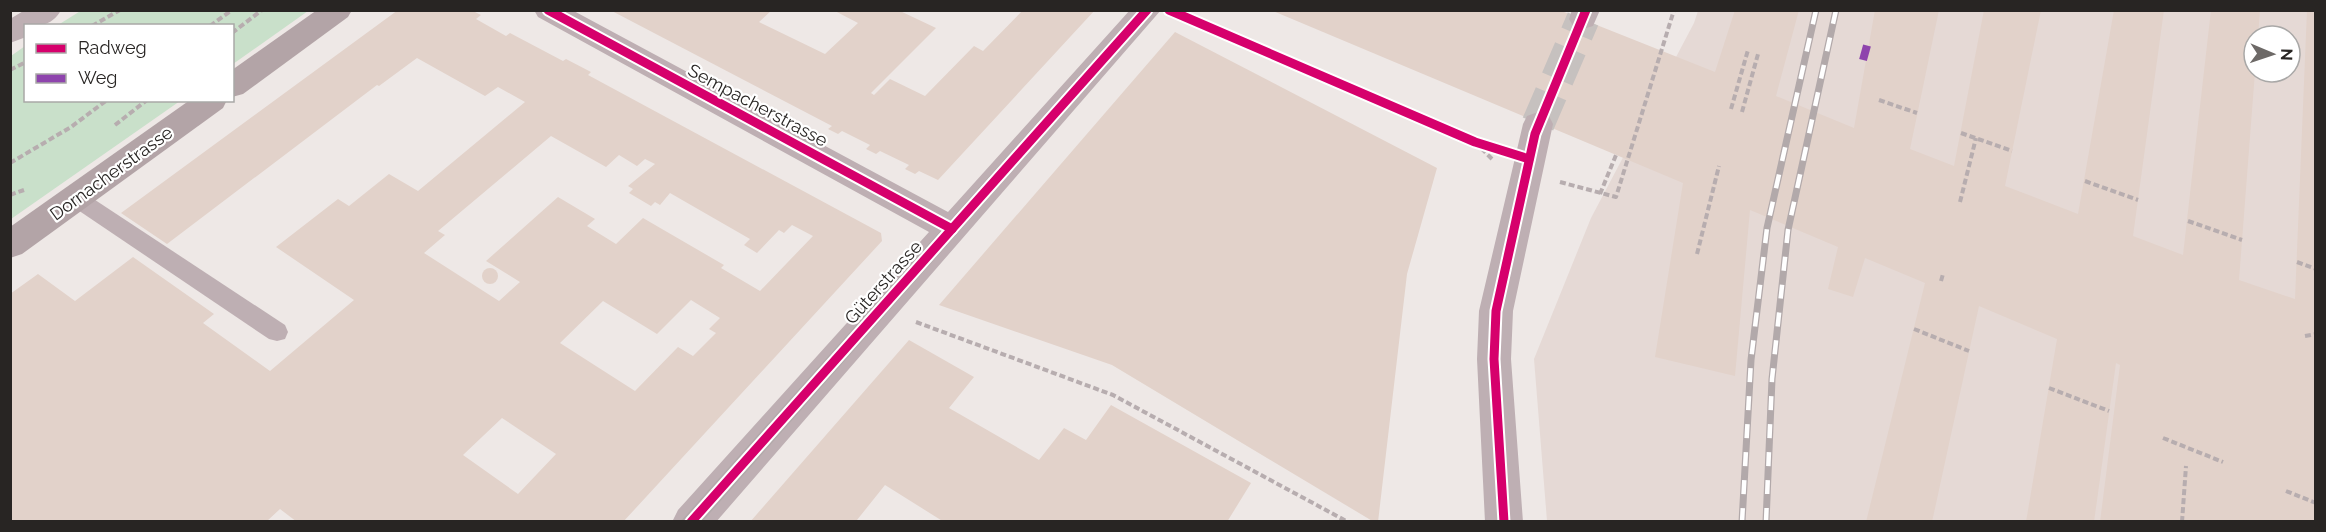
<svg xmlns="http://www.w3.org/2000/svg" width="2326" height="532" viewBox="0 0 2326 532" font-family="Raleway,sans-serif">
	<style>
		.built { fill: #e5d9d5; fill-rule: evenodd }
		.green { fill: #c9e0ca }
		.building { fill: #e2d2ca; fill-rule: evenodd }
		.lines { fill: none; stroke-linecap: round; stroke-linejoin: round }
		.tertiary-tunnel { stroke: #c6c1bf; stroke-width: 33; stroke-dasharray: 33 16; stroke-linecap: butt }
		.path { stroke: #b7adaf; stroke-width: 4; stroke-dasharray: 6 3; stroke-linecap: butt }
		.service { fill: #beafb3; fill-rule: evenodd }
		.minor { fill: #beafb3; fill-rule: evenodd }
		.tertiary { fill: #beafb3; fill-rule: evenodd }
		.secondary { fill: #b3a4a7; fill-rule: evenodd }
		.tram { stroke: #b2a9aa; stroke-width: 1.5 }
		.rail-casing { stroke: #b2a9aa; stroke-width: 7 }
		.rail { stroke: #fff; stroke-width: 4.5; stroke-dasharray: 14; stroke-linecap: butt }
		.quiet { stroke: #8e44ad; stroke-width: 8; stroke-dasharray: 15 8; stroke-linecap: butt }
		.cycleway-casing { stroke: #fff; stroke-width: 13 }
		.cycleway { stroke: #d6006c; stroke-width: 9 }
		.labels { text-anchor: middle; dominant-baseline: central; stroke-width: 4.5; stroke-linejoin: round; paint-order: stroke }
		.street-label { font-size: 18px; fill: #282523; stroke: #fff }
	</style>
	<rect width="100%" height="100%" fill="#eee8e6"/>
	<path class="built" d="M1698,11H2315V521H1547L1534,359L1591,218L1694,23ZM2254,36H2290V72H2254Z"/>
	<g class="green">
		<polygon points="82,10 308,10 308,11 233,64 232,26 58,25"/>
		<polygon points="25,46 26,100 180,101 11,219 11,56"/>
	</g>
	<g class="building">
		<path d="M398,10L473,11L481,15L476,19L506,36L510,33L563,61L566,59L591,72L588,75L881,233L882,241L623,522H297L280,509L266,522H10V294L38,274L75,301L133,257L214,314L203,323L270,371L354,300L276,247L338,199L349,206L389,174L418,191L525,102L498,87L485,96L417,58L379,86L377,85L167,244L121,213ZM551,136L606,167L619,155L637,166L645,159L655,164L628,186L633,189L629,193L651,206L655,202L660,205L670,193L750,239L744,245L757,253L779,230L784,233L792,225L813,236L760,291L721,268L724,265L643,218L616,244L587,226L595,219L558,197L486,261L520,282L499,301L424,253L445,235L438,231ZM691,300L720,318L709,329L716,333L693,356L678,347L635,391L560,343L603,301L657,334ZM502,418L556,454L518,494L463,455Z"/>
		<polygon points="610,10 772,10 759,22 825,54 858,23 833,10 898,10 936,28 871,93 874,95 890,79 925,96 974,46 983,51 1023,10 1095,10 938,180 919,171 915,174 905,169 909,165 880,151 876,154 866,149 870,145 842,131 838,134 828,129 832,126"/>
		<polygon points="1559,10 1715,72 1735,10 1799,10 1776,96 1854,128 1875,10 1939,10 1910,149 1954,166 1984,10 2041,10 2005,186 2078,214 2114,10 2164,10 2133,236 2183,255 2211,10 2260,10 2258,36 2254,36 2255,72 2239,280 2295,299 2307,10 2316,10 2316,522 2100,522 2120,365 2116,363 2094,522 2026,522 2057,339 1979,306 1932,522 1866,522 1925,283 1865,258 1853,297 1828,289 1838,247 1750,210 1735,376 1655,357 1683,183 1273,11"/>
		<polygon points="1175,32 1437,168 1407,274 1378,522 1374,522 1112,365 939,305"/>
		<circle cx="490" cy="276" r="8"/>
		<polygon points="909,340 974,377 949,408 1039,460 1064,428 1086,440 1111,405 1251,483 1227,522 944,522 885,485 857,520 859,522 750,522"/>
	</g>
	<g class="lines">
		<polyline class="tertiary-tunnel" points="1538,124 1583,19"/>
		<g class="path">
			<polyline points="92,26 120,10"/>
			<polyline points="210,26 232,10"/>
			<polyline points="232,33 262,10"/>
			<polyline points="10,70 26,62"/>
			<polyline points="1879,100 1917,113"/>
			<polyline points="1731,109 1748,50"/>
			<polyline points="1742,112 1758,54"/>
			<polyline points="115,125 147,100"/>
			<polyline points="1961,133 2012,151"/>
			<polyline points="1475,142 1494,161"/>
			<polyline points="10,163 71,127 107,100"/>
			<polyline points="2085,181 2138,200"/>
			<polyline points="1560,182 1616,197 1674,10"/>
			<polyline points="1600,194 1616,155"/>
			<polyline points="10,195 24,190"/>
			<polyline points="1960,202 1976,138"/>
			<polyline points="2188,221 2242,240"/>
			<polyline points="1697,254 1719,166"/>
			<polyline points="2297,262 2316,269"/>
			<polyline points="1941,281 1943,274"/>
			<polyline points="916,322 1113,395 1348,522"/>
			<polyline points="1914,329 1969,351"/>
			<polyline points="2305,336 2316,334"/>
			<polyline points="2049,388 2109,411"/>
			<polyline points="2163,438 2223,462"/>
			<polyline points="2286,491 2316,503"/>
			<polyline points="2182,522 2186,466"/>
		</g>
		<polygon class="service" points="76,190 83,192 285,325 288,332 285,339 277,341 269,339 69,204 66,198 69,192"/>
		<g class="minor">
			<path d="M25,10H61C53,25 41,26 26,26V37L10,43V19Z"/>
			<polygon points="534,10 572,10 948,212 1130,10 1161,10 716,522 672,522 678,510 929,232 538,17"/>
		</g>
		<g class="tertiary">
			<polygon points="1572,10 1600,10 1593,26 1583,29 1573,26 1569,19"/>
			<polygon points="1538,112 1549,116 1553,124 1513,311 1511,359 1523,522 1485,522 1477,359 1479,311 1523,124 1527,116"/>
		</g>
		<g class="secondary">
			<polygon points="317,10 352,10 348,17 243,94 232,97 232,70"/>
			<polygon points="190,100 227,100 223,108 22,254 10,258 10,227"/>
		</g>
		<g class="tram">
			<polyline points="681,522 1139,10"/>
			<polyline points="701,522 1154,10"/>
		</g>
		<defs>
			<g id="rail">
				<polyline points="1742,522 1751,360 1767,228 1816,10"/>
				<polyline points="1766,522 1772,379 1788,230 1836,10"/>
			</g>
		</defs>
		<use href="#rail" class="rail-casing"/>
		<use href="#rail" class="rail"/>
		<polyline class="quiet" points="1863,60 1868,42"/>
		<defs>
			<g id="cycleway">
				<polyline points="548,10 952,229"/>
				<polyline points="1169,10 1475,142 1529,159"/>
				<polyline points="691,522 1147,10"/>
				<polyline points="1504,522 1494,359 1496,311 1535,134 1586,10"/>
			</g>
		</defs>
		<use href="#cycleway" class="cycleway-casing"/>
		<use href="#cycleway" class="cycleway"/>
	</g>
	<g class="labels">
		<g class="street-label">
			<text transform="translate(758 105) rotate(28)">Sempacherstrasse</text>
			<text transform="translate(111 173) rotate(-36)">Dornacherstrasse</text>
			<text transform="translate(883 282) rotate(-48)">Güterstrasse</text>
		</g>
	</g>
	<rect width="2326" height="532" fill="none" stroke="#282523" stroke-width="24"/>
	<rect x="24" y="24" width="210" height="78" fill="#ffffff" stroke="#a9a8a7" stroke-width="1.5"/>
	<rect x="36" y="44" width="30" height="9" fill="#d6006c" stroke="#a9a8a7" stroke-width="1.5"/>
	<text x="78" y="54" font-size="18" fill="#282523">Radweg</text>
	<rect x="36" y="74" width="30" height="9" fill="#8e44ad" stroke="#a9a8a7" stroke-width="1.5"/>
	<text x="78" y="84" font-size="18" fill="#282523">Weg</text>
	<g transform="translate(2272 54) rotate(92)"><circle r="28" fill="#ffffff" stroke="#a9a8a7" stroke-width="1.5"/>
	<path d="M0-4.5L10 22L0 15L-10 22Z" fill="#6d6967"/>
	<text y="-9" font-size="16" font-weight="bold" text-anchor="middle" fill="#282523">N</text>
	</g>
</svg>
